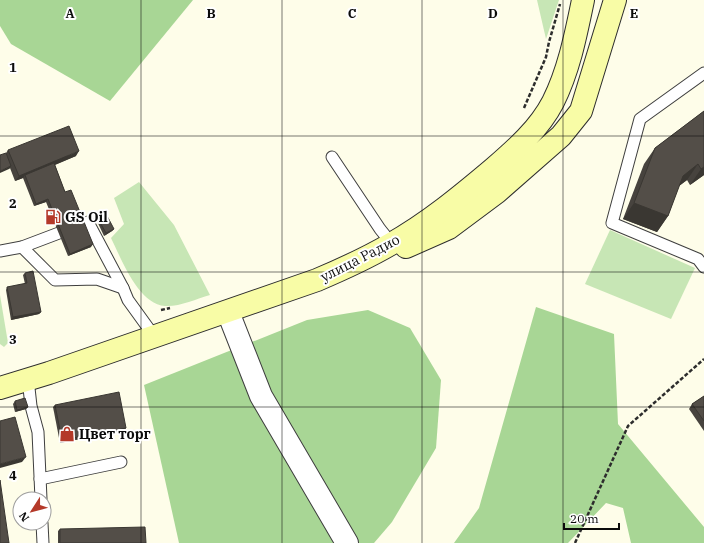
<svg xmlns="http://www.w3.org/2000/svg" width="704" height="543" viewBox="0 0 704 543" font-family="'IBM Plex Serif',serif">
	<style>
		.green { fill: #c7e6b5 }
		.forest { fill: #a8d695 }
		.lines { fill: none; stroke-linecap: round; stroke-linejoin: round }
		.service-casing { stroke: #3e3e3e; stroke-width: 13 }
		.minor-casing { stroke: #3e3e3e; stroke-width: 24 }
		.secondary-casing { stroke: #2d2d2d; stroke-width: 24 }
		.path { stroke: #2d2d2d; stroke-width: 2.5; stroke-dasharray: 4 2; stroke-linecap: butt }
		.service { stroke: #fff; stroke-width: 11 }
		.minor { stroke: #fff; stroke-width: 22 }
		.secondary { stroke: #f8fca6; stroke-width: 22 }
		.wall { fill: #47433e }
		.shaded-wall { fill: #3a3732 }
		.building { fill: #534e48; stroke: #3a3732 }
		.grid { fill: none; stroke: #0b0b0b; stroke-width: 1; stroke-opacity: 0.55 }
		.labels { text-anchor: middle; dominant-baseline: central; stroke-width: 4; stroke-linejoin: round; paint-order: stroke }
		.poi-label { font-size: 14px; font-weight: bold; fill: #0b0b0b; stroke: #fff; text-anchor: start }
		.street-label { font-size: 14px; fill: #0b0b0b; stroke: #fff }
		.grid-label { font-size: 13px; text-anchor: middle; font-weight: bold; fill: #0b0b0b; stroke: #fff; stroke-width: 4; stroke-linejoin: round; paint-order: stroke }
	</style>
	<rect width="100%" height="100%" fill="#fefde9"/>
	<g class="green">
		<polygon points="537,0 559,0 546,39"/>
		<path d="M139,182L174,225L210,295C196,299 179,307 165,306C138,304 121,258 111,238L124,224L114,198Z"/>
		<polygon points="610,230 695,268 671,319 585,284"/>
		<polygon points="0,295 8,343 4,347 0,344"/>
	</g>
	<g class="forest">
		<polygon points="0,0 193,0 110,101 11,44 0,26"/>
		<polygon points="536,307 614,334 618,424 704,527 704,543 631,543 623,508 606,503 568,543 454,543 479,508"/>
		<polygon points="368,310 410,328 441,380 436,448 392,522 374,543 179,543 144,385 307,320"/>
	</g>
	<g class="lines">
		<defs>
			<g id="service">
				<polyline points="704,73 640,119 612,223 698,259 704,267"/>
				<polyline points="332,157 380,229 392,244"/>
				<polyline points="22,247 55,280 97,279 123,288"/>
				<polyline points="0,251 22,247 88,222 123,288 128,300 154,336"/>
				<polyline points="28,379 31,406 38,432 41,499"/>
				<polyline points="40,479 121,462"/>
				<polyline points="42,523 43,543"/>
			</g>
			<polyline id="minor" points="228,312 261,396 347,543"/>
			<g id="secondary">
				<polyline points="406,247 449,228 496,193 561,136 581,111 615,0"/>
				<path d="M0,388L49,373L317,280C343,269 367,258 391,244C427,224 461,196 493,169C516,149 539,129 553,102C569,70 576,34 583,0"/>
			</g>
		</defs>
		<use href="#service" class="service-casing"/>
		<use href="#minor" class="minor-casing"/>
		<use href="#secondary" class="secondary-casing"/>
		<g class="path">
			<polyline points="524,108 546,57 549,42 560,4"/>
			<polyline points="161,310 170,308"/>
			<polyline points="575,543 628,426 704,359"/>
		</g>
		<use href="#service" class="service"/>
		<use href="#minor" class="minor"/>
		<use href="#secondary" class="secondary"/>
	</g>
	<g class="wall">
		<polygon points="704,111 704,175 690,185 687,180 679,186 668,216 657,232 623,219 644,164 655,148"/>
		<polygon points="8,150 76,156 55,165 65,192 91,247 68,256 46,202 34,206 23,178 15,181 10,168 9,169 6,153"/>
		<polygon points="97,217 114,229 112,231 104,236 96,219"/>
		<polygon points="25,273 41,312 39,314 11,320 6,290 7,287 25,284 23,275"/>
		<polygon points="704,396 704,431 689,409 692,404"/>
		<polygon points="15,401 28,407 26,409 15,412 13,404"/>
		<polygon points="55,405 126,428 124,430 60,443 53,407"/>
		<polygon points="60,529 146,543 58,543 58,531"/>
	</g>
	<g class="shaded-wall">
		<polygon points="79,151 76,156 25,177 25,175 23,178 15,181 19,176"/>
		<polygon points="698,164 687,180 671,192 683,176"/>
		<polygon points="11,166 9,169 0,173 0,171"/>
		<polygon points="704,167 704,175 690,185 701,169"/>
		<polygon points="48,199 46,202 34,206 36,204"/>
		<polygon points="634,203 668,216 657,232 623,219"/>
		<polygon points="114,229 112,231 104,236 106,233"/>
		<polygon points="93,244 91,247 68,256 70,254"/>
		<polygon points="41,312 39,314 11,320 13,317"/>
		<polygon points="28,407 26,409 15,412 17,410"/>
		<polygon points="126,428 124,430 60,443 62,440"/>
		<polygon points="26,457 22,462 0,468 0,464"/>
	</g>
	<g class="building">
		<polygon points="704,111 704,167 701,169 698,164 683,176 668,216 634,203 655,148"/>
		<polygon points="69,126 79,151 19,176 8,150"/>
		<polygon points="6,153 11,166 0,171 0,155"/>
		<polygon points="54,163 65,192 71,190 93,244 70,254 48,199 36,204 25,175"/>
		<polygon points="105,212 114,229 106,233 97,217"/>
		<polygon points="33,271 41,312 13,317 7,287 27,283 25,273"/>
		<polygon points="119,392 126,428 62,440 55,405"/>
		<polygon points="704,396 704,421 692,404"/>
		<polygon points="25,398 28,407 17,410 15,401"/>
		<polygon points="15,417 26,457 0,464 0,421"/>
		<polygon points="0,480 9,543 0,543"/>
		<polygon points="145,527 146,543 60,543 60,529"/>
	</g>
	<path class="grid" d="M141,0V543M282,0V543M422,0V543M563,0V543M0,136H704M0,272H704M0,407H704"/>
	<defs>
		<symbol id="fuel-bare" viewBox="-9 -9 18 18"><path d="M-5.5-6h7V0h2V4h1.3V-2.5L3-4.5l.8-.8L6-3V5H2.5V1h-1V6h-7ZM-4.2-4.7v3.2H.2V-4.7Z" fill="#b43929" stroke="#fff" stroke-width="2.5" paint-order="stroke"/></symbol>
		<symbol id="shop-bare" viewBox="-9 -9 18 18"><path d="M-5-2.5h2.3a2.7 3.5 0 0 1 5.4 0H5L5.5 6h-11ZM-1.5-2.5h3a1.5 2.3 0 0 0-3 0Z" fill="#b43929" stroke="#fff" stroke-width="2.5" paint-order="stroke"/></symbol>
	</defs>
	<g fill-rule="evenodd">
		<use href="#fuel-bare" x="42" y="206" width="22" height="22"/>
		<use href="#shop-bare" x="56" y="423" width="22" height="22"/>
	</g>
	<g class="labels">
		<g class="poi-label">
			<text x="65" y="217">GS Oil</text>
			<text x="79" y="434">Цвет торг</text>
		</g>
		<g class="street-label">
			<text transform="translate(360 258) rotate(-27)">улица Радио</text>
		</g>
	</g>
	<g class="grid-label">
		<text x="70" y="18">A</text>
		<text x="211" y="18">B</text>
		<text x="352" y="18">C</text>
		<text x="493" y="18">D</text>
		<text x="634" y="18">E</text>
		<text x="13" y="72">1</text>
		<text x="13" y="208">2</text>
		<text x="13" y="344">3</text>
		<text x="13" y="480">4</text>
	</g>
	<g transform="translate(32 511) rotate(234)"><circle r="19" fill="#ffffff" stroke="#9d9d9d"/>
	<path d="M0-3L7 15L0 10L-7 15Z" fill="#b43929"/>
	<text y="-6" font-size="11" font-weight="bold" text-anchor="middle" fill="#0b0b0b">N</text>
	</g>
	<path d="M564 523v6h55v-6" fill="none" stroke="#0b0b0b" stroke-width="2"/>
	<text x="570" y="523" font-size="12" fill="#0b0b0b" stroke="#ffffff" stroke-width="3" paint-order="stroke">20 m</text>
</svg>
